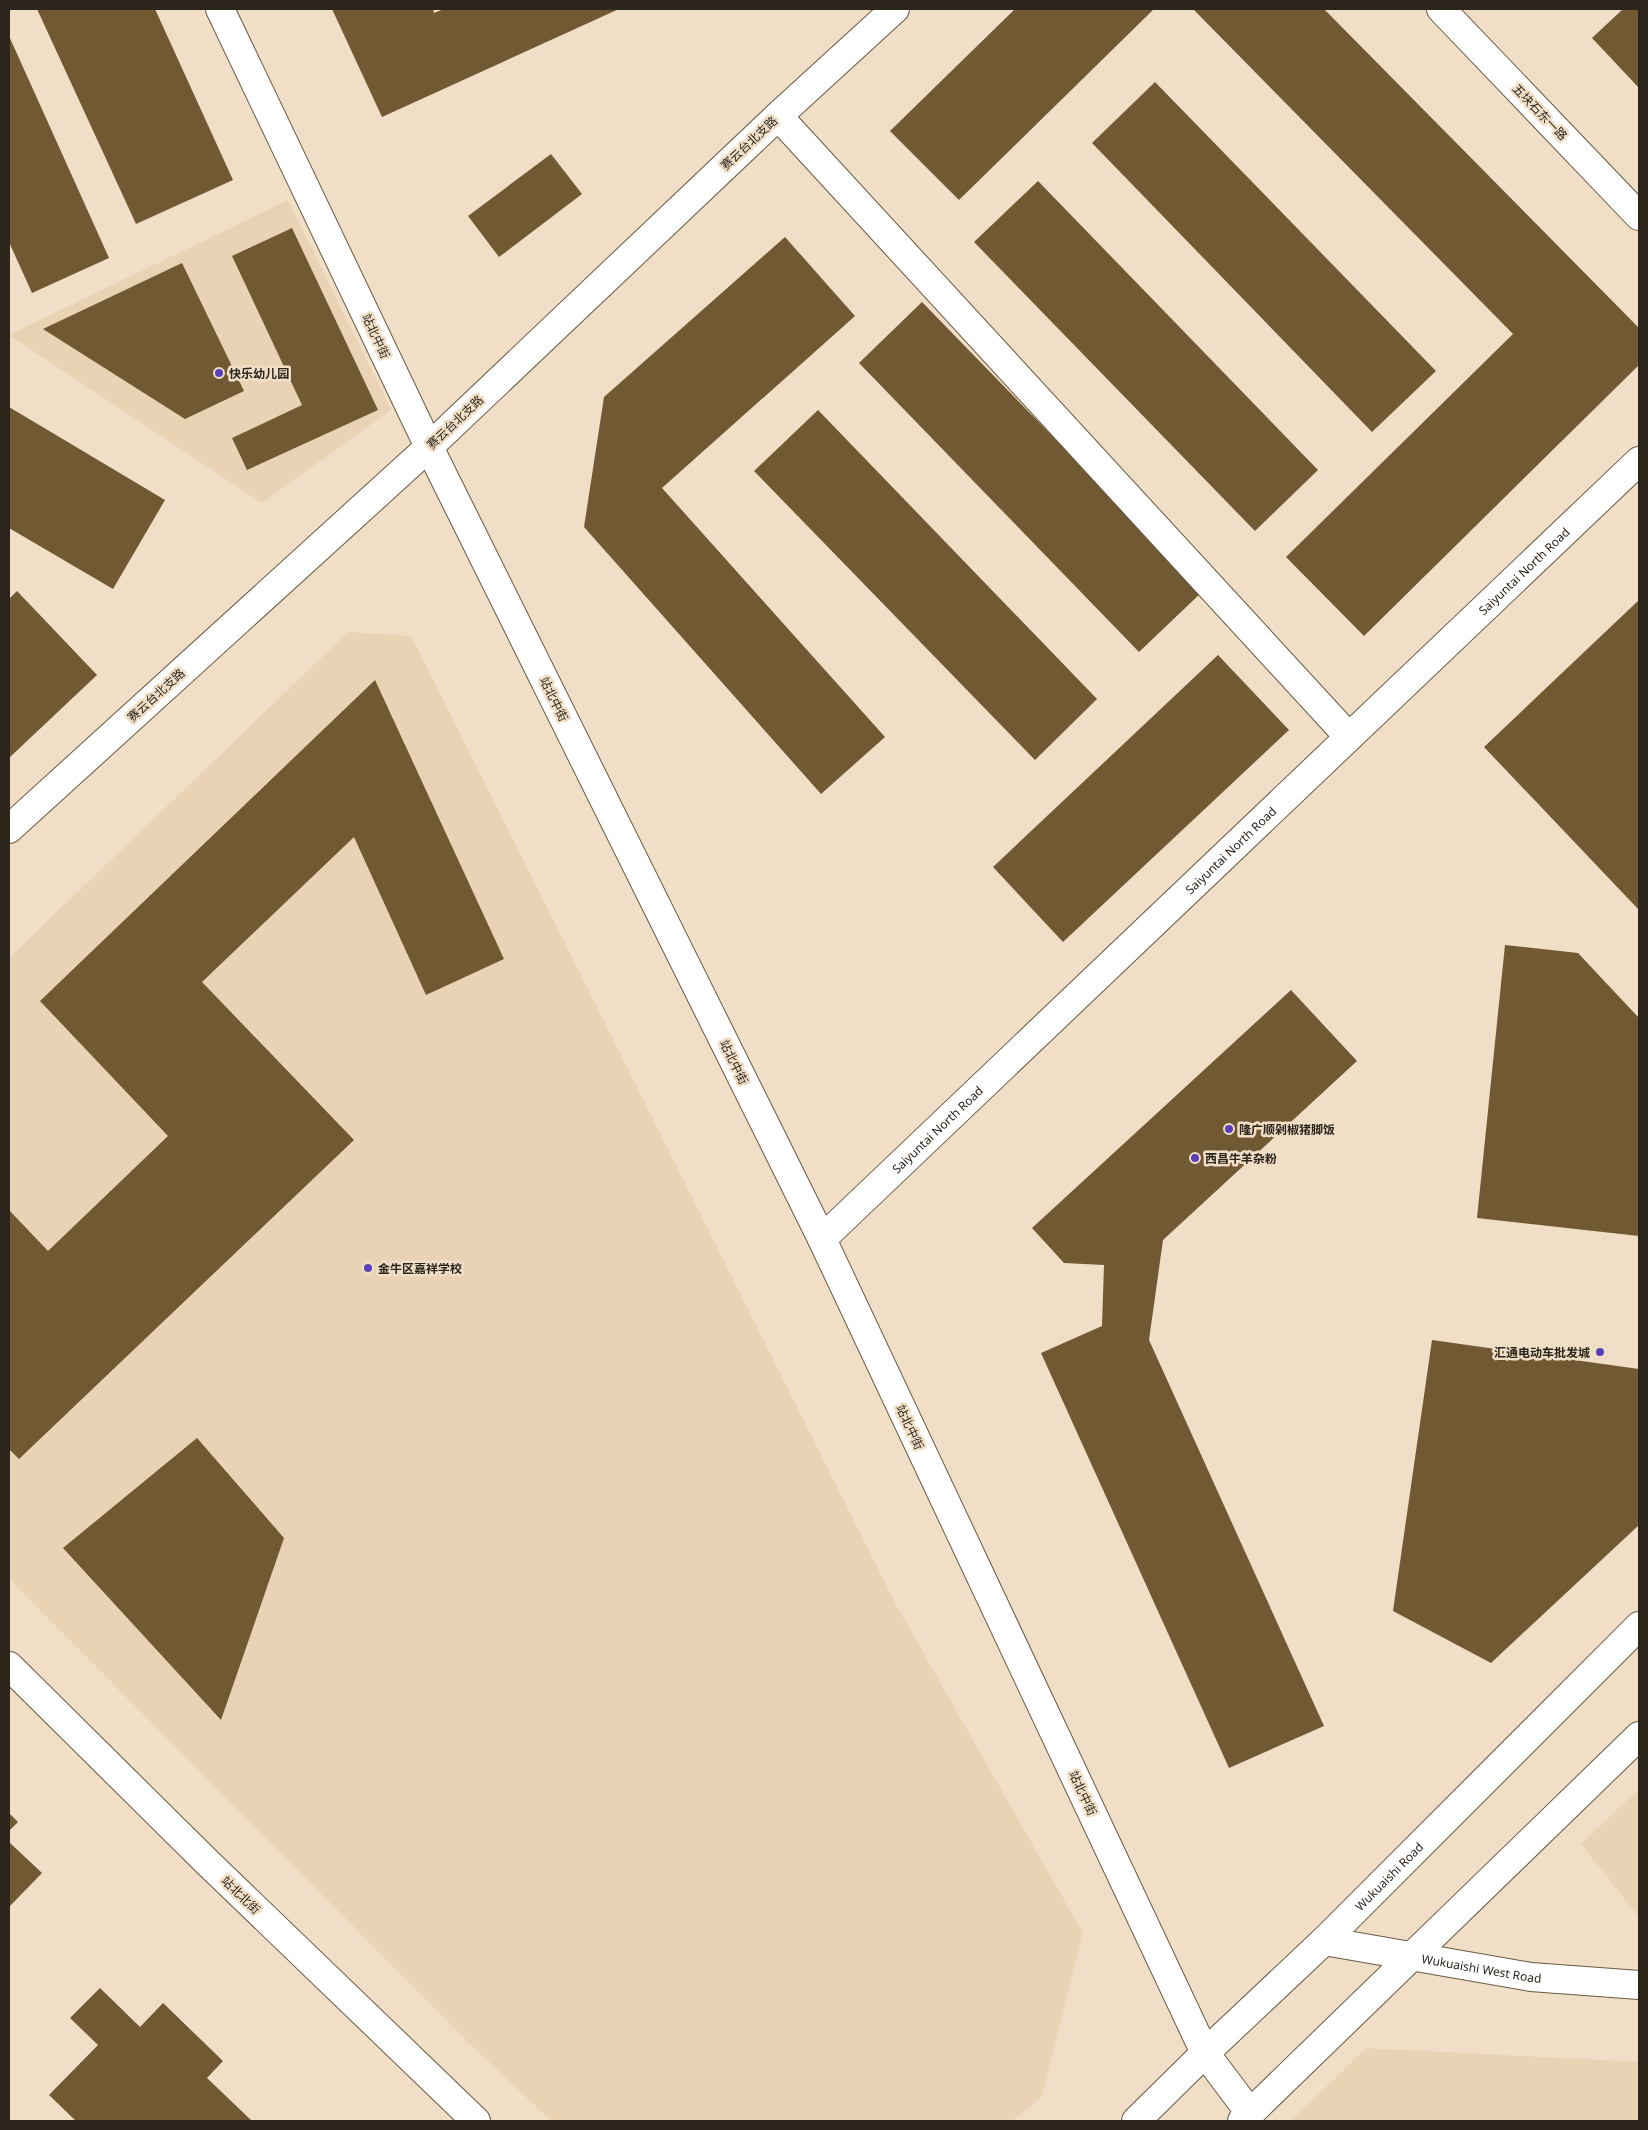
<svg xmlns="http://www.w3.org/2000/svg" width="1648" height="2130" viewBox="0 0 1648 2130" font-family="'Noto Sans','Noto Sans SC',sans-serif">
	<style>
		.built { fill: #e9d3b4 }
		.building { fill: #715933 }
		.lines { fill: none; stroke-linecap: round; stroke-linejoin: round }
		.minor-casing { stroke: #685944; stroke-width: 30 }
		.major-casing { stroke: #685944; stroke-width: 30 }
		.minor { stroke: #fff; stroke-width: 28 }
		.major { stroke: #fff; stroke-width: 28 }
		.poi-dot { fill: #5940b8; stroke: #f0dfc6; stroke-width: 2 }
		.labels { text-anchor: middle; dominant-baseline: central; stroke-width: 5; stroke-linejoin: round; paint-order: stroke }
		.street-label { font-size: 12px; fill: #2c251c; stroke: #f0dfc6 }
		.poi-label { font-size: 12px; font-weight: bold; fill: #2c251c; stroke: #f0dfc6; text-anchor: start }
	</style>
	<rect width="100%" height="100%" fill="#f0dfc6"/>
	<g class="built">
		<polygon points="288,200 391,410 262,503 9,335"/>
		<polygon points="348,632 411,636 895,1603 1083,1933 1042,2097 1012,2121 551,2121 468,2042 9,1579 9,958"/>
		<polygon points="1639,1789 1639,1917 1581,1844"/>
		<polygon points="1366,2048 1639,2062 1639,2121 1291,2121"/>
	</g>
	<g class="building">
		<polygon points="37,9 155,9 233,180 136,224"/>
		<polygon points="332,9 433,9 434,13 444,9 619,9 382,117"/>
		<polygon points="1015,9 1154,9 959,200 890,131"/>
		<polygon points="1193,9 1324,9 1639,328 1639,365 1364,636 1286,557 1513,334"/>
		<polygon points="1623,9 1639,9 1639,88 1592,38"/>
		<polygon points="9,36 109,258 32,293 9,242"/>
		<polygon points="1155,82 1436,371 1372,432 1092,143"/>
		<polygon points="551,154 582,194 499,257 468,216"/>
		<polygon points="1038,181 1318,470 1255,531 974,242"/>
		<polygon points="292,228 378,410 247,470 232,438 302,405 232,256"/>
		<polygon points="785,237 855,316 662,488 885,737 821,794 584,527 604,397"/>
		<polygon points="182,263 244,391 185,419 43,329"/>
		<polygon points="922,302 1203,591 1139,652 859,363"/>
		<polygon points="9,407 165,500 113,589 9,528"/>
		<polygon points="818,410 1097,699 1035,760 754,471"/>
		<polygon points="17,591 97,675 9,758 9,599"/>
		<polygon points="1639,600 1639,910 1484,747"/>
		<polygon points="1218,655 1289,730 1063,942 993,867"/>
		<polygon points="375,680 504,959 426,995 354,837 202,982 354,1140 19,1459 9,1449 9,1210 48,1251 168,1136 40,1001"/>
		<polygon points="1505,945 1578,953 1639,1018 1639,1236 1477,1218"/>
		<polygon points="1291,990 1357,1061 1163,1240 1149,1340 1324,1726 1229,1768 1041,1353 1102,1326 1104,1265 1064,1263 1032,1228"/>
		<polygon points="1432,1340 1639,1369 1639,1525 1491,1663 1393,1611"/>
		<polygon points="197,1438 284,1538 221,1720 63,1548"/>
		<polygon points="9,1813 18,1822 9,1831"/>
		<polygon points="9,1842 42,1873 9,1907"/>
		<polygon points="100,1988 140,2027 163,2003 223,2061 207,2078 252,2121 76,2121 49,2095 98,2045 70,2018"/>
	</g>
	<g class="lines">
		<defs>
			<g id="minor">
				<polyline points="220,9 429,447 822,1239 1205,2053 1250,2113"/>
				<polyline points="1441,9 1639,216"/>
				<polyline points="778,116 1349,737"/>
				<polyline points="9,829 429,447 778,116 895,9"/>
				<path id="s1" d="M822,1239L1639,461"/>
				<polyline points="9,1666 207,1862 476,2121"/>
				<path id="s2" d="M1324,1941L1531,1977L1639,1985"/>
			</g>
			<g id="major">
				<path id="s3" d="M1136,2121L1205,2053L1324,1941L1639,1626"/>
				<polyline points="1242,2121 1639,1736"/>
			</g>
		</defs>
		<use href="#minor" class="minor-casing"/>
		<use href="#major" class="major-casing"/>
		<use href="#minor" class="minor"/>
		<use href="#major" class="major"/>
	</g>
	<g class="poi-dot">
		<circle cx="219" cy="373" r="5"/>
		<circle cx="1229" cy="1129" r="5"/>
		<circle cx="1195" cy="1158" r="5"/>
		<circle cx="368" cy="1268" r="5"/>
		<circle cx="1600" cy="1352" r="5"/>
	</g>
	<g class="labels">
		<g class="street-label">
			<text transform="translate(1540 112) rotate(46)">五块石东一路</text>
			<text transform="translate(749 143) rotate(-43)">赛云台北支路</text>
			<text transform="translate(376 336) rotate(65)">站北中街</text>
			<text transform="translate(455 422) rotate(-43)">赛云台北支路</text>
			<text stroke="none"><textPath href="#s1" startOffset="969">Saiyuntai North Road</textPath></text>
			<text transform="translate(156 695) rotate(-42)">赛云台北支路</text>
			<text transform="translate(554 699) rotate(64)">站北中街</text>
			<text stroke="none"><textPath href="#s1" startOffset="564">Saiyuntai North Road</textPath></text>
			<text transform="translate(734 1062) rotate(64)">站北中街</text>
			<text stroke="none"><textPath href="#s1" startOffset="159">Saiyuntai North Road</textPath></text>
			<text transform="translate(910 1427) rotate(65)">站北中街</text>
			<text transform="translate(1083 1793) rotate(65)">站北中街</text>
			<text stroke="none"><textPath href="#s3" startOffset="352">Wukuaishi Road</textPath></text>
			<text transform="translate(241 1895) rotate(44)">站北北街</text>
			<text stroke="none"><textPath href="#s2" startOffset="160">Wukuaishi West Road</textPath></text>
		</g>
		<g class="poi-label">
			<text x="229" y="373">快乐幼儿园</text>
			<text x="1239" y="1129">隆广顺剁椒猪脚饭</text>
			<text x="1205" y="1158">西昌牛羊杂粉</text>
			<text x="378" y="1268">金牛区嘉祥学校</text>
			<text x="1590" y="1352" text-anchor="end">汇通电动车批发城</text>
		</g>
	</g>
	<rect width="1648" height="2130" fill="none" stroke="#2c251c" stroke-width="20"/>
</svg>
